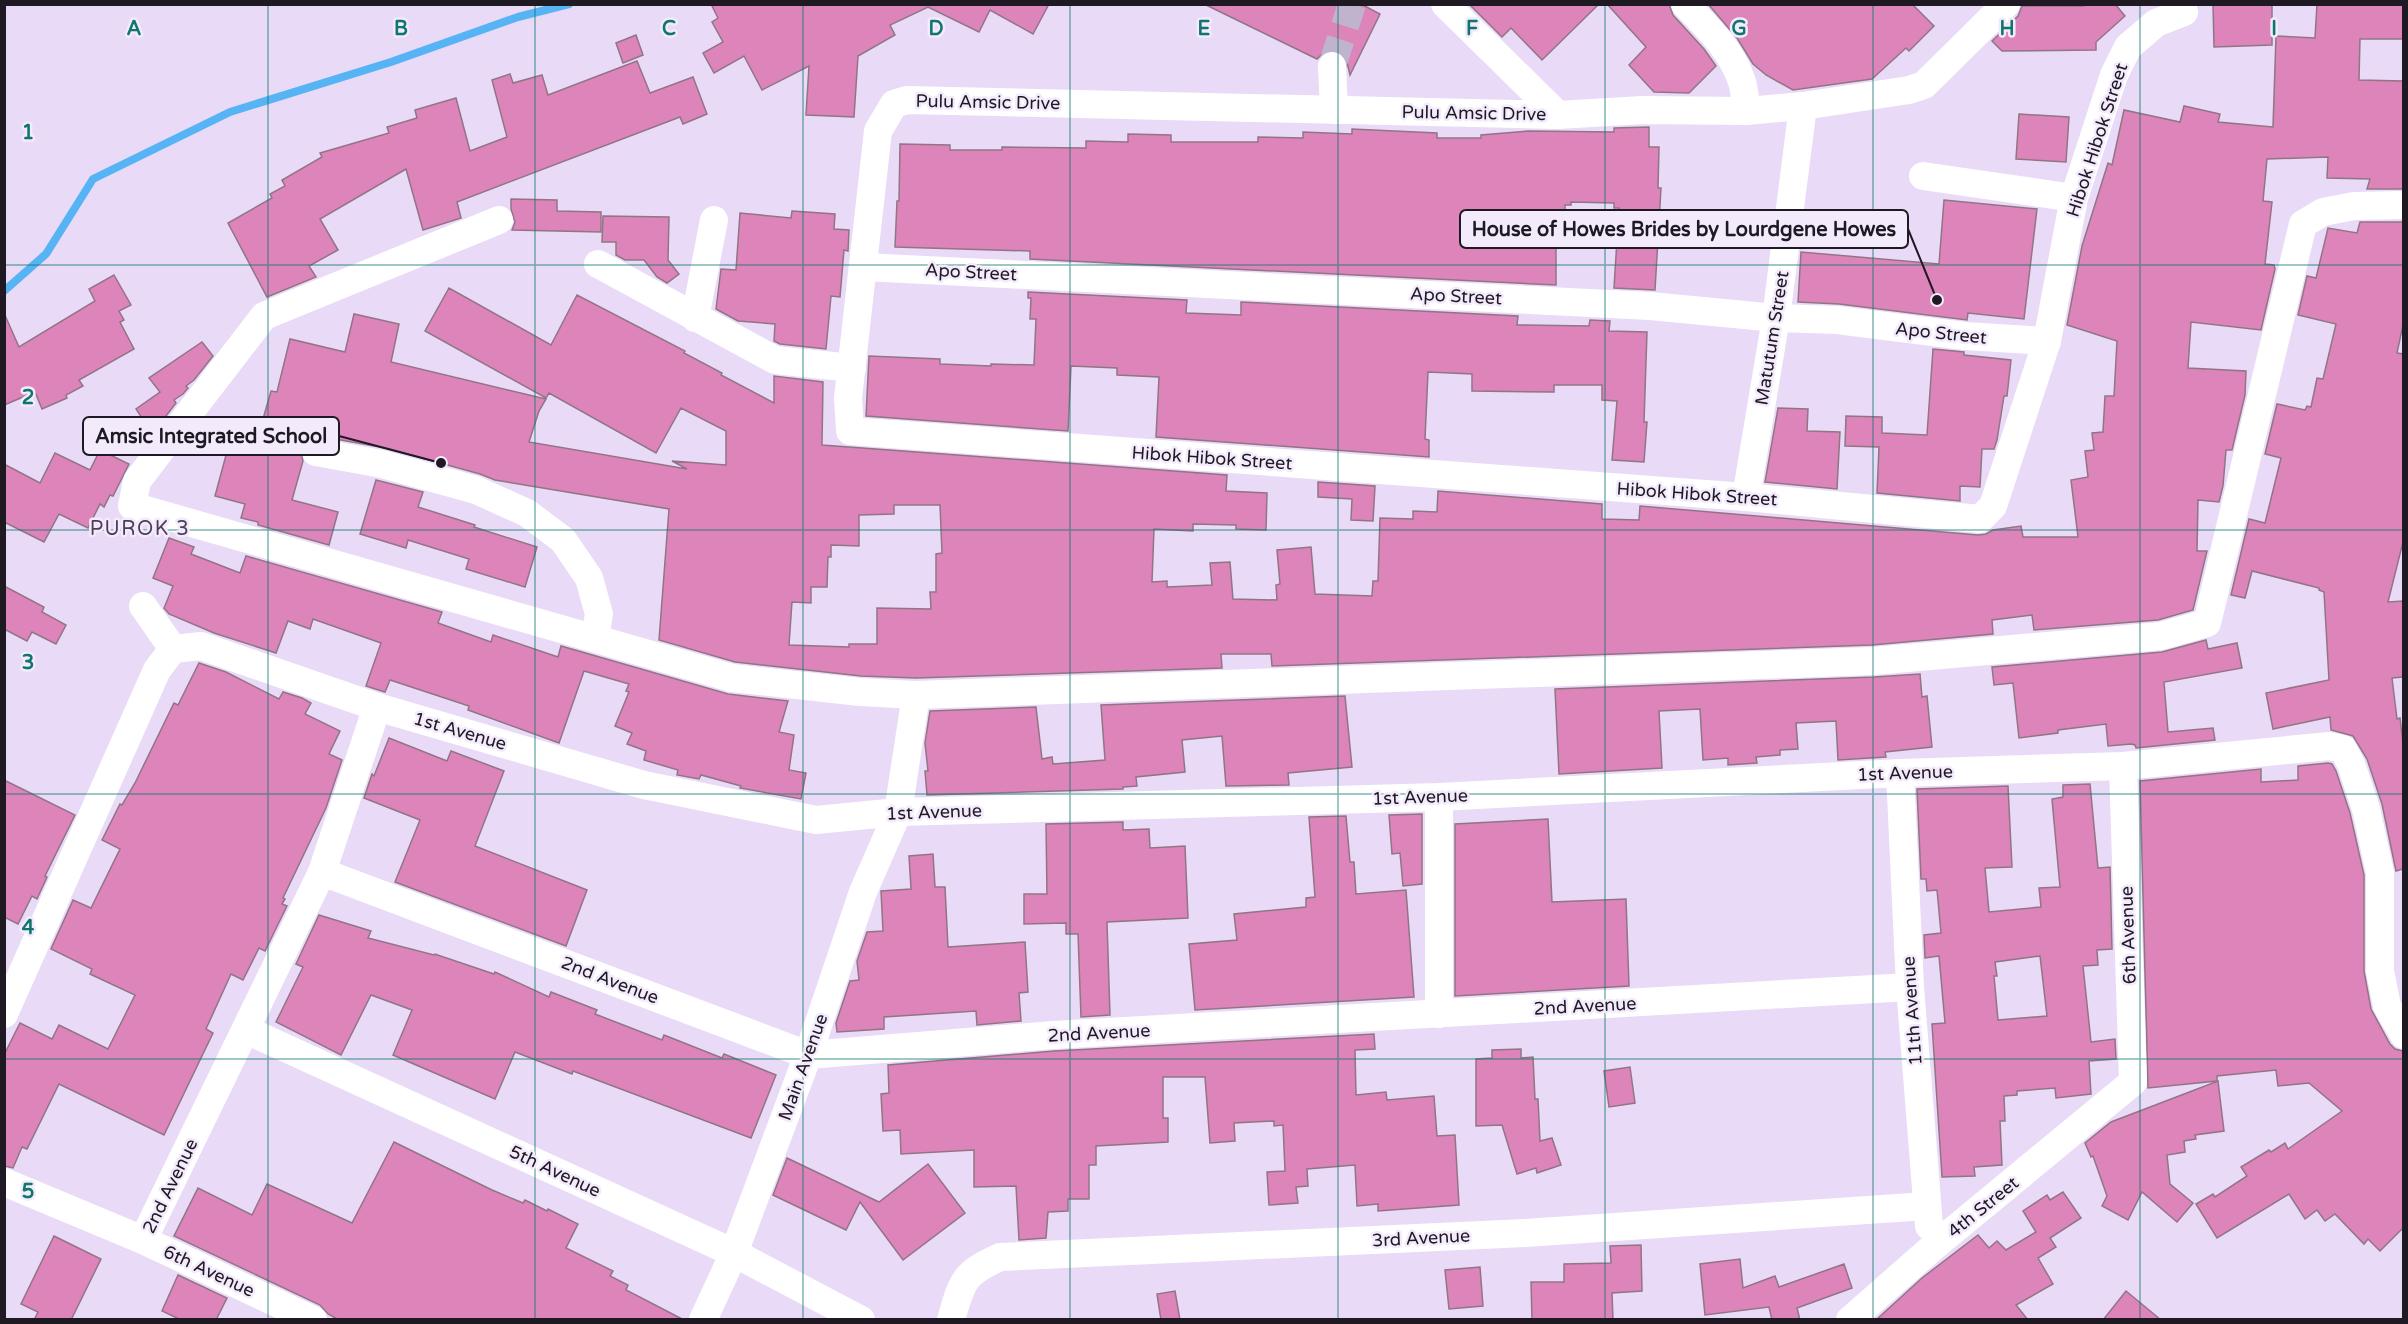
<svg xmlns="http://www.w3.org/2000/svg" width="2408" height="1324" viewBox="0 0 2408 1324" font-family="'Varela Round',sans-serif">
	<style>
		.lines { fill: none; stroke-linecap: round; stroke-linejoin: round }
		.stream { stroke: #57b4f4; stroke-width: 8 }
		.building { fill: #dd84bb; stroke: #917585; stroke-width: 1.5; fill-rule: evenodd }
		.minor-tunnel { stroke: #c0b3cd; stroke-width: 28; stroke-dasharray: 28 14; stroke-linecap: butt }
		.minor { stroke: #fff; stroke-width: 28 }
		.grid { fill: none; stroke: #0f766e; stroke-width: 1.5; stroke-opacity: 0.55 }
		.labels { text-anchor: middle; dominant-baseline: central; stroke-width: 5; stroke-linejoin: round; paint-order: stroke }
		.street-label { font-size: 18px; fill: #1e1923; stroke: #f3eafb }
		.neighbourhood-label { font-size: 20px; letter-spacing: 1.5px; fill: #4b3e56; stroke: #f3eafb }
		.grid-label { font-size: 20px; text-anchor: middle; font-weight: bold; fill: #0f766e; stroke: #f3eafb; stroke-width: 5; stroke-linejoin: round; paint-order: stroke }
		.leader { fill: none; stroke: #1e1923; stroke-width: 2 }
		.callout-dot { fill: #1e1923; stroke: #f3eafb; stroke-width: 2 }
		.callout { fill: #f3eafb; stroke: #1e1923; stroke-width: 2 }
		.callout-label { font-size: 20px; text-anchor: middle; font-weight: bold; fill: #1e1923 }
	</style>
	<rect width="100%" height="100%" fill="#e9daf7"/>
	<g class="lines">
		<polyline class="stream" points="4,291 46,254 93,179 230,112 391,62 518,17 569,4"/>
	</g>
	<g class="building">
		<polygon points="711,4 1049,4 1033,34 990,10 979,32 928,7 890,25 895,35 858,56 854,117 806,115 809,66 762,90 744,56 714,73 703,53 723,42 712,22 718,18"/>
		<polygon points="1204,4 1361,4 1380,14 1350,75 1346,58 1339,51 1332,50 1324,52 1317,59"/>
		<polygon points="1469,4 1599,4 1542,60 1511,28 1502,37"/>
		<polygon points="1607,4 1669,4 1673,15 1704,49 1716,66 1689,93 1654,92 1629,65 1646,47"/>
		<polygon points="1708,4 1912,4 1934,26 1909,51 1906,48 1872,79 1793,90 1766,75 1753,64 1737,38"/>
		<polygon points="2081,4 2115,4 2125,16 2096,42 2096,50 2002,51 1992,41 2018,16 2022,6 2083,6"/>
		<polygon points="2213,4 2272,4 2272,45 2214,47"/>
		<path d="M2317,4H2403V39H2360L2359,80L2403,81V189H2367L2370,179L2327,178L2328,157L2267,159L2263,201L2272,202L2265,264L2274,265L2275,269L2261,330L2191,322L2188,368L2246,371L2245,395L2232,450H2226L2223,486L2219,502L2198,500L2197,551H2207L2193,610L2158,620L2034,630L2032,615L1992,620L1993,634L1872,645L1272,666L1271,654H1221L1222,668L916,678L861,676L735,662L659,640L669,509L495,480L480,474L386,448L318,436H311L304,441L300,448L303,461L292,500L338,512L329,545L258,525V522L241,518L245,504L215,496L232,433L257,440L271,391L277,392L290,339L345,352L354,314L399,324L391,362L546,399L539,411L529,442L687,469L672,461L726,465V431L681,408L656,453L549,393L546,398L425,331L449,288L551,345L577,295L685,351L684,353L722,373L721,375L774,403V376L823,382L822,445L1227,475L1226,491L1267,493L1266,530L1236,529V525L1193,524V531L1154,529L1152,582L1167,581V587L1212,585L1210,563L1230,562L1233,599L1277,600L1276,585L1280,584L1277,550L1311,547L1315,594L1372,596L1373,581H1378L1380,518L1413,519V511L1437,512L1438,491L1602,504V519L1639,520L1640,506L1978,535L1986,534L1993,530L2021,526L2023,537H2078L2071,480L2088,477L2085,451L2094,450L2092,433L2103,432L2105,396H2114L2117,341L2067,325L2082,246L2108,163L2112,165L2124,110L2180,122L2184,106L2220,114L2218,122L2273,127L2276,36L2315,38ZM894,505H940L942,553L936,554V592H930L931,609L877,608V644H849V647L789,645L792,602L811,603V587H827L828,557H831V545L859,546V515L894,514Z"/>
		<polygon points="636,35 643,55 623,63 616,43"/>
		<polygon points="637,61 650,93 693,77 707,114 683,124 680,117 457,202 461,218 423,230 406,169 320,219 338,250 309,266 316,277 267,297 228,223 272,198 270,194 285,186 282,180 322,157 320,153 389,133 387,127 417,118 415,110 456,98 470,151 507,137 492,80 510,74 513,83 542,75 548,95"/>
		<polygon points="2019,114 2069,117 2066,162 2016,159"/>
		<polygon points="1649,127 1649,147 1659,147 1658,188 1661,188 1655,290 1614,288 1619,208 1614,208 1614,203 1571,202 1571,205 1565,205 1565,230 1556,230 1556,285 1030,259 1030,251 895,247 897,201 899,201 900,144 950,145 950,150 1002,150 1002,147 1086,148 1086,141 1128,142 1128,134 1171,135 1171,142 1258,142 1258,137 1303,138 1303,132 1352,134 1352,129 1437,133 1437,138 1481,138 1481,135 1528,131 1614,132 1614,128"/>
		<polygon points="511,199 557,200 557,211 601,212 601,232 512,230 515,222 511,209"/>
		<polygon points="1944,200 2037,209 2024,319 1968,313 1967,320 1839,304 1798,302 1801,252 1939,264"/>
		<polygon points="792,211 835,214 834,229 849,230 848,251 844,250 840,297 831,296 826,349 780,344 774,341 775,324 738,321 716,309 721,269 736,270 740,213 791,218"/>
		<polygon points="603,216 669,217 668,260 679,274 667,283 657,277 644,260 625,260 616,255 616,242 602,242"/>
		<polygon points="2360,222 2403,222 2403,325 2397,353 2403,354 2403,542 2388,602 2403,601 2403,677 2392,678 2397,719 2400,718 2403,743 2403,869 2396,871 2382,804 2367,759 2353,736 2331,730 2330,717 2273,729 2266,693 2329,680 2324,592 2319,590 2319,588 2252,571 2245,598 2231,595 2249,519 2265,523 2281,458 2265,454 2277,404 2305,410 2307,406 2311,407 2317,378 2323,379 2336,324 2298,315 2307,276 2316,278 2328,228 2357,233"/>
		<polygon points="114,275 131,305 119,311 124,320 120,322 134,349 79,380 83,386 66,395 67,398 42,409 35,392 4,405 4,313 19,347 95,301 89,289"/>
		<polygon points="1028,292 1187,300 1186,313 1241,315 1241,302 1518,316 1517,325 1589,326 1590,320 1610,321 1609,331 1647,332 1644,422 1647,422 1644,462 1612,460 1617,401 1602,400 1602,385 1554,385 1554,392 1472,391 1472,374 1428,372 1425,439 1429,440 1429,457 1156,437 1159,377 1117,375 1117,368 1071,366 1068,431 866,416 869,356 940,359 940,364 991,366 991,364 1034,365 1036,319 1030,319 1031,298 1028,298"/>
		<polygon points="202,342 213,356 194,380 186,386 188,388 183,394 174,400 176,403 166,416 149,429 136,409 160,392 149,378"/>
		<polygon points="1933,349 1964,352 1964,355 2011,360 2007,396 2004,396 1997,440 1994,449 1982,449 1980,487 1960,486 1960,501 1877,493 1879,447 1845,446 1846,416 1882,417 1882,433 1927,435"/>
		<polygon points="1778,408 1808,409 1807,431 1840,432 1837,489 1765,482"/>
		<polygon points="100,450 129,464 113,496 110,495 104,507 100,504 88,528 59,514 44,542 4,522 4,464 40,483 55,453 90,470"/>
		<polygon points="376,480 423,492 418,507 475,525 474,527 537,547 525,587 466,569 469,559 408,540 406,548 360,534"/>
		<polygon points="1318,482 1375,486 1373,521 1351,520 1352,499 1318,497"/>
		<polygon points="169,538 194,547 191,554 240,573 246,556 442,612 438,623 491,642 493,635 558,657 561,646 728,694 788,701 779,732 794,735 789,770 806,773 801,799 740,788 741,786 701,775 699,779 677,775 678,770 644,760 646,751 627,744 632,733 615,726 629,692 626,691 629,684 584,671 559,743 468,710 469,706 390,680 385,692 366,686 381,643 313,619 310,629 288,621 276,653 214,633 169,614 164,608 173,586 153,578"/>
		<polygon points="4,586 44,607 42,612 66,625 56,644 32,632 27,641 4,629"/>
		<polygon points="2206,640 2208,649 2237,643 2242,668 2164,682 2168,732 2213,728 2215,740 2136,748 2135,745 2131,744 2108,746 2106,724 2058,730 2058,733 2019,738 2013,683 1994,685 1992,667 2162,652"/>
		<polygon points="199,663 226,672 279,699 283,692 302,698 311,703 305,714 340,731 329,754 342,760 326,808 283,898 285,899 282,904 287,906 265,951 259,948 243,980 231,974 206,1029 213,1033 164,1135 59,1084 27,1149 22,1147 13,1168 4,1166 4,1055 20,1023 52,1039 59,1025 108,1049 135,995 90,974 92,969 51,949 73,900 91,908 120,849 102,840 120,804 122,805 135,783 174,703 178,705"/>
		<polygon points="1920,674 1922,697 1927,696 1932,747 1885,752 1886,757 1838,760 1836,721 1796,723 1798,749 1780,750 1780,755 1756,757 1757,763 1728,765 1728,758 1703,760 1700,709 1659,711 1662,768 1559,774 1555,689 1874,677"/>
		<polygon points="1345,696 1352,767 1288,773 1289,785 1226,786 1222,736 1182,740 1185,772 1136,777 1137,786 1123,787 1123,789 927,795 925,771 928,771 925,743 930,711 1036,707 1042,759 1052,757 1053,764 1105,760 1101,705"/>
		<polygon points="389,738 447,761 451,751 504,771 475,846 587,890 566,946 395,882 420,820 364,798 372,774 374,776"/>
		<polygon points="2328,763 2332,764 2336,771 2350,813 2364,875 2364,971 2371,1009 2390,1044 2395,1049 2403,1051 2403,1228 2380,1251 2368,1239 2364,1244 2335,1214 2325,1221 2317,1210 2305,1219 2289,1194 2217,1238 2196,1204 2213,1194 2215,1197 2247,1176 2241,1167 2269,1150 2271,1152 2285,1143 2288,1149 2342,1111 2309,1083 2278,1086 2276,1070 2217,1076 2217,1081 2148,1088 2140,781 2261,769 2261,782 2298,780 2298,766"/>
		<polygon points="4,780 75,815 45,876 47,877 37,899 32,896 18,924 4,917"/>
		<path d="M2090,784L2098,868L2110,867L2112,949L2097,950L2098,965L2083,966L2091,1042L2115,1039L2116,1059L2089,1061L2091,1094L2056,1098L2055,1088L2017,1091V1095L2004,1096L2005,1121H2000L2002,1165L1974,1167L1975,1176L1942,1177L1932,1024L1945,1023L1939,956L1925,958L1924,935L1941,933L1937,890L1927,891L1926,879H1921L1917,789L2008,786L2012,867L1985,868L1989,912L2041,907L2039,888L2060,887L2052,799L2063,797V785ZM2040,956L2047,1016L1998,1020L1994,976H1997L1995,962Z"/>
		<polygon points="1422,814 1422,884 1403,886 1400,853 1392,854 1389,815"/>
		<polygon points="1346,816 1350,862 1354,862 1356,894 1406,890 1414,997 1195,1010 1189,944 1237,940 1234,914 1306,907 1306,898 1315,897 1309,817"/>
		<polygon points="1548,819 1552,902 1626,899 1629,986 1455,996 1455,824"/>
		<polygon points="1123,822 1123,830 1149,829 1150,848 1185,846 1188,918 1107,922 1110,1015 1081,1017 1078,934 1066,934 1066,923 1024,924 1024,894 1047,894 1046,824"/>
		<polygon points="933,854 935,887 945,887 948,947 1025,942 1028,992 1019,993 1021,1021 977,1025 976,1011 884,1017 884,1029 837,1032 836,1023 850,981 859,980 857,961 867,932 883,931 881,891 911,889 909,856"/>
		<polygon points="319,915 371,931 368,938 434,955 435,954 494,974 495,972 549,997 551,992 597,1010 595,1014 662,1040 664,1035 722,1058 724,1054 776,1075 751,1138 573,1071 572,1074 515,1052 495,1099 393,1055 412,1010 371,995 341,1055 276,1022 303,967 296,964"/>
		<polygon points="1374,1034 1375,1049 1355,1050 1356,1095 1386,1092 1387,1100 1434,1096 1437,1136 1455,1135 1459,1205 1378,1211 1378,1204 1357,1206 1355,1165 1307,1169 1308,1186 1296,1187 1298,1203 1269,1205 1267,1172 1285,1171 1283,1125 1274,1126 1274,1121 1234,1123 1235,1141 1210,1143 1205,1077 1163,1077 1163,1118 1168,1118 1168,1142 1096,1146 1096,1165 1089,1165 1089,1199 1068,1199 1068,1211 1048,1212 1046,1238 1019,1240 1016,1186 974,1187 974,1150 901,1154 900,1130 883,1131 881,1094 889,1093 888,1065 1054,1051"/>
		<polygon points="1521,1049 1521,1058 1533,1057 1535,1099 1538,1099 1540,1141 1552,1138 1561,1165 1537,1173 1536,1168 1517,1174 1502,1125 1476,1126 1476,1059 1492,1058 1492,1050"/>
		<polygon points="1630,1067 1635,1103 1609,1107 1604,1071"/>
		<polygon points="2218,1081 2224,1131 2195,1135 2196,1139 2184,1141 2185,1152 2167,1155 2170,1184 2193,1203 2177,1222 2142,1192 2128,1220 2102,1206 2107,1196 2093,1156 2091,1157 2085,1143 2111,1122"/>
		<polygon points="394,1142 492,1190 523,1203 525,1200 547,1211 548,1209 578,1224 566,1248 613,1271 610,1276 628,1285 626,1290 684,1320 339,1320 328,1314 320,1305 174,1236 198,1188 252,1215 267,1184 352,1223"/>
		<polygon points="787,1158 879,1202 928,1164 965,1213 903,1260 860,1202 846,1230 773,1195"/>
		<polygon points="2063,1192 2081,1218 2050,1238 2056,1247 2038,1258 2053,1284 2016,1305 2028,1320 1876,1320 1922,1278 1978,1235 1989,1248 1997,1241 2006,1250 2036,1232 2023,1211 2047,1195 2050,1200"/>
		<polygon points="54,1236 101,1259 71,1320 34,1320 38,1312 21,1304"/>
		<polygon points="1641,1245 1642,1291 1612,1293 1613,1320 1532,1320 1531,1282 1564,1282 1564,1264 1611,1263 1610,1246"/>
		<polygon points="1740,1259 1743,1288 1775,1276 1779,1287 1844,1264 1852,1288 1797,1308 1800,1320 1772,1320 1769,1307 1705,1315 1700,1264"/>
		<polygon points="1480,1267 1483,1306 1449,1309 1445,1270"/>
		<polygon points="178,1275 227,1298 216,1320 181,1320 162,1311"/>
		<polygon points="1175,1291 1180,1320 1161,1320 1157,1294"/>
		<polygon points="2126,1291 2161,1320 2103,1320"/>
	</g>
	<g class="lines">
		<polyline class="minor-tunnel" points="1332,66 1352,4"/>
		<g class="minor">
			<polyline points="1445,4 1558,115"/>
			<path d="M1685,4C1707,27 1730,48 1741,79C1745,88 1745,101 1746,111"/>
			<polyline points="2006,4 1924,85 1909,90 1803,106 1746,111 1642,110 1558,115 907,100 894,104 878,131 848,398 850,431 1746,497 1980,519 1993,506 2047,341 2074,198 2114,75 2128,47 2156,23 2184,12"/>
			<polyline points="1332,66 1334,110"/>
			<polyline points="1923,176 2074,198"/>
			<polyline points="499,220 264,316 137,481 132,506 732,678 860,692 916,695 1873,661 2161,636 2207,623 2303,224 2323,212 2354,206 2404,205"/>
			<polyline points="598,264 775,360 852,368"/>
			<polyline points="864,267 1650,306 1776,318 1837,320 1965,336 2047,341"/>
			<polyline points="695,318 714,220"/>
			<polyline points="316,452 382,464 476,490 527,513 563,540 589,578 599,614 595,638"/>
			<polyline points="1746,497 1776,318 1803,106"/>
			<polyline points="143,606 173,649"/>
			<polyline points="1900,773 1910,987 1929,1226"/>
			<polyline points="1439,797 1439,1014"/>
			<polyline points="322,872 808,1055 1053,1035 1910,987"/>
			<polyline points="4,1014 157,670 173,649 201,646 377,707 644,785 816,820 898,812 1439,797 1900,773 2123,766 2329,746 2343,749 2351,764 2366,809 2380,873 2380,971 2387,1006 2404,1035"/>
			<polyline points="246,1030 734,1253 861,1320"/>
			<polyline points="4,1182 143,1240 313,1320"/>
			<polyline points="143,1240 322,872 377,707"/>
			<polyline points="703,1320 734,1253 808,1055 863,892 898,812 916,695"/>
			<path d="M951,1320C962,1282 962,1274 1000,1257L1525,1233L1927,1206"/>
			<polyline points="1850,1320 1932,1248 2133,1082 2123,766"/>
		</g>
	</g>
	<path class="grid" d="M268,4V1320M535,4V1320M803,4V1320M1070,4V1320M1338,4V1320M1605,4V1320M1873,4V1320M2140,4V1320M4,265H2404M4,530H2404M4,794H2404M4,1059H2404"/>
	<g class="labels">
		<g class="street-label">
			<text transform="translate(988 102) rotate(1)">Pulu Amsic Drive</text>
			<text transform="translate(1474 113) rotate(1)">Pulu Amsic Drive</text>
			<text transform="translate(2097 140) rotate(-72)">Hibok Hibok Street</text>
			<text transform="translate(971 272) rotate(3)">Apo Street</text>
			<text transform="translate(1456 296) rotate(3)">Apo Street</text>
			<text transform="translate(1941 333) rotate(6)">Apo Street</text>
			<text transform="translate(1772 338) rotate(-81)">Matutum Street</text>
			<text transform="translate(1212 458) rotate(4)">Hibok Hibok Street</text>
			<text transform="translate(1697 494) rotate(4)">Hibok Hibok Street</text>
			<text transform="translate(460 731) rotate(16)">1st Avenue</text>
			<text transform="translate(1905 773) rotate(-2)">1st Avenue</text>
			<text transform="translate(1420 797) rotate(-2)">1st Avenue</text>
			<text transform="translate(934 812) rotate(-2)">1st Avenue</text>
			<text transform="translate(2128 935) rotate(-92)">6th Avenue</text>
			<text transform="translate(610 980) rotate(21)">2nd Avenue</text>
			<text transform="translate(1585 1006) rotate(-3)">2nd Avenue</text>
			<text transform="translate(1912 1011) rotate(-94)">11th Avenue</text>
			<text transform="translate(1099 1033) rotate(-3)">2nd Avenue</text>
			<text transform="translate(803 1067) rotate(-70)">Main Avenue</text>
			<text transform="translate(555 1171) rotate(25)">5th Avenue</text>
			<text transform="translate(170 1186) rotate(-64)">2nd Avenue</text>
			<text transform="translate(1983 1207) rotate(-39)">4th Street</text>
			<text transform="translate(1421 1238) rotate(-3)">3rd Avenue</text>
			<text transform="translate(209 1271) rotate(25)">6th Avenue</text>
		</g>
		<g class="neighbourhood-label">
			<text x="140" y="529">PUROK 3</text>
		</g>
	</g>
	<g class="grid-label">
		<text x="134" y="35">A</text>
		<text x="401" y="35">B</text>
		<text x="669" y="35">C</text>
		<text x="936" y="35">D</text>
		<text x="1204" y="35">E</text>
		<text x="1472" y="35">F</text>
		<text x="1739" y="35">G</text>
		<text x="2007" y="35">H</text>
		<text x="2274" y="35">I</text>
		<text x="28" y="139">1</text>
		<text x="28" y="404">2</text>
		<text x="28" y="669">3</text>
		<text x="28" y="934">4</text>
		<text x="28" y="1198">5</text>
	</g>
	<path class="leader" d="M1937 300L1908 229M441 463L339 436"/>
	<g class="callout-dot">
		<circle cx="1937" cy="300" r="6"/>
		<circle cx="441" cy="463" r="6"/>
	</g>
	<g class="callout">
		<rect x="1460" y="210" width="448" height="38" rx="6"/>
		<rect x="83" y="417" width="256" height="38" rx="6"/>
	</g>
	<g class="callout-label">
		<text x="1684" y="236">House of Howes Brides by Lourdgene Howes</text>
		<text x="211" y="443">Amsic Integrated School</text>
	</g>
	<rect width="2408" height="1324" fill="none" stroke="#1e1923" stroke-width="12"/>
</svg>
